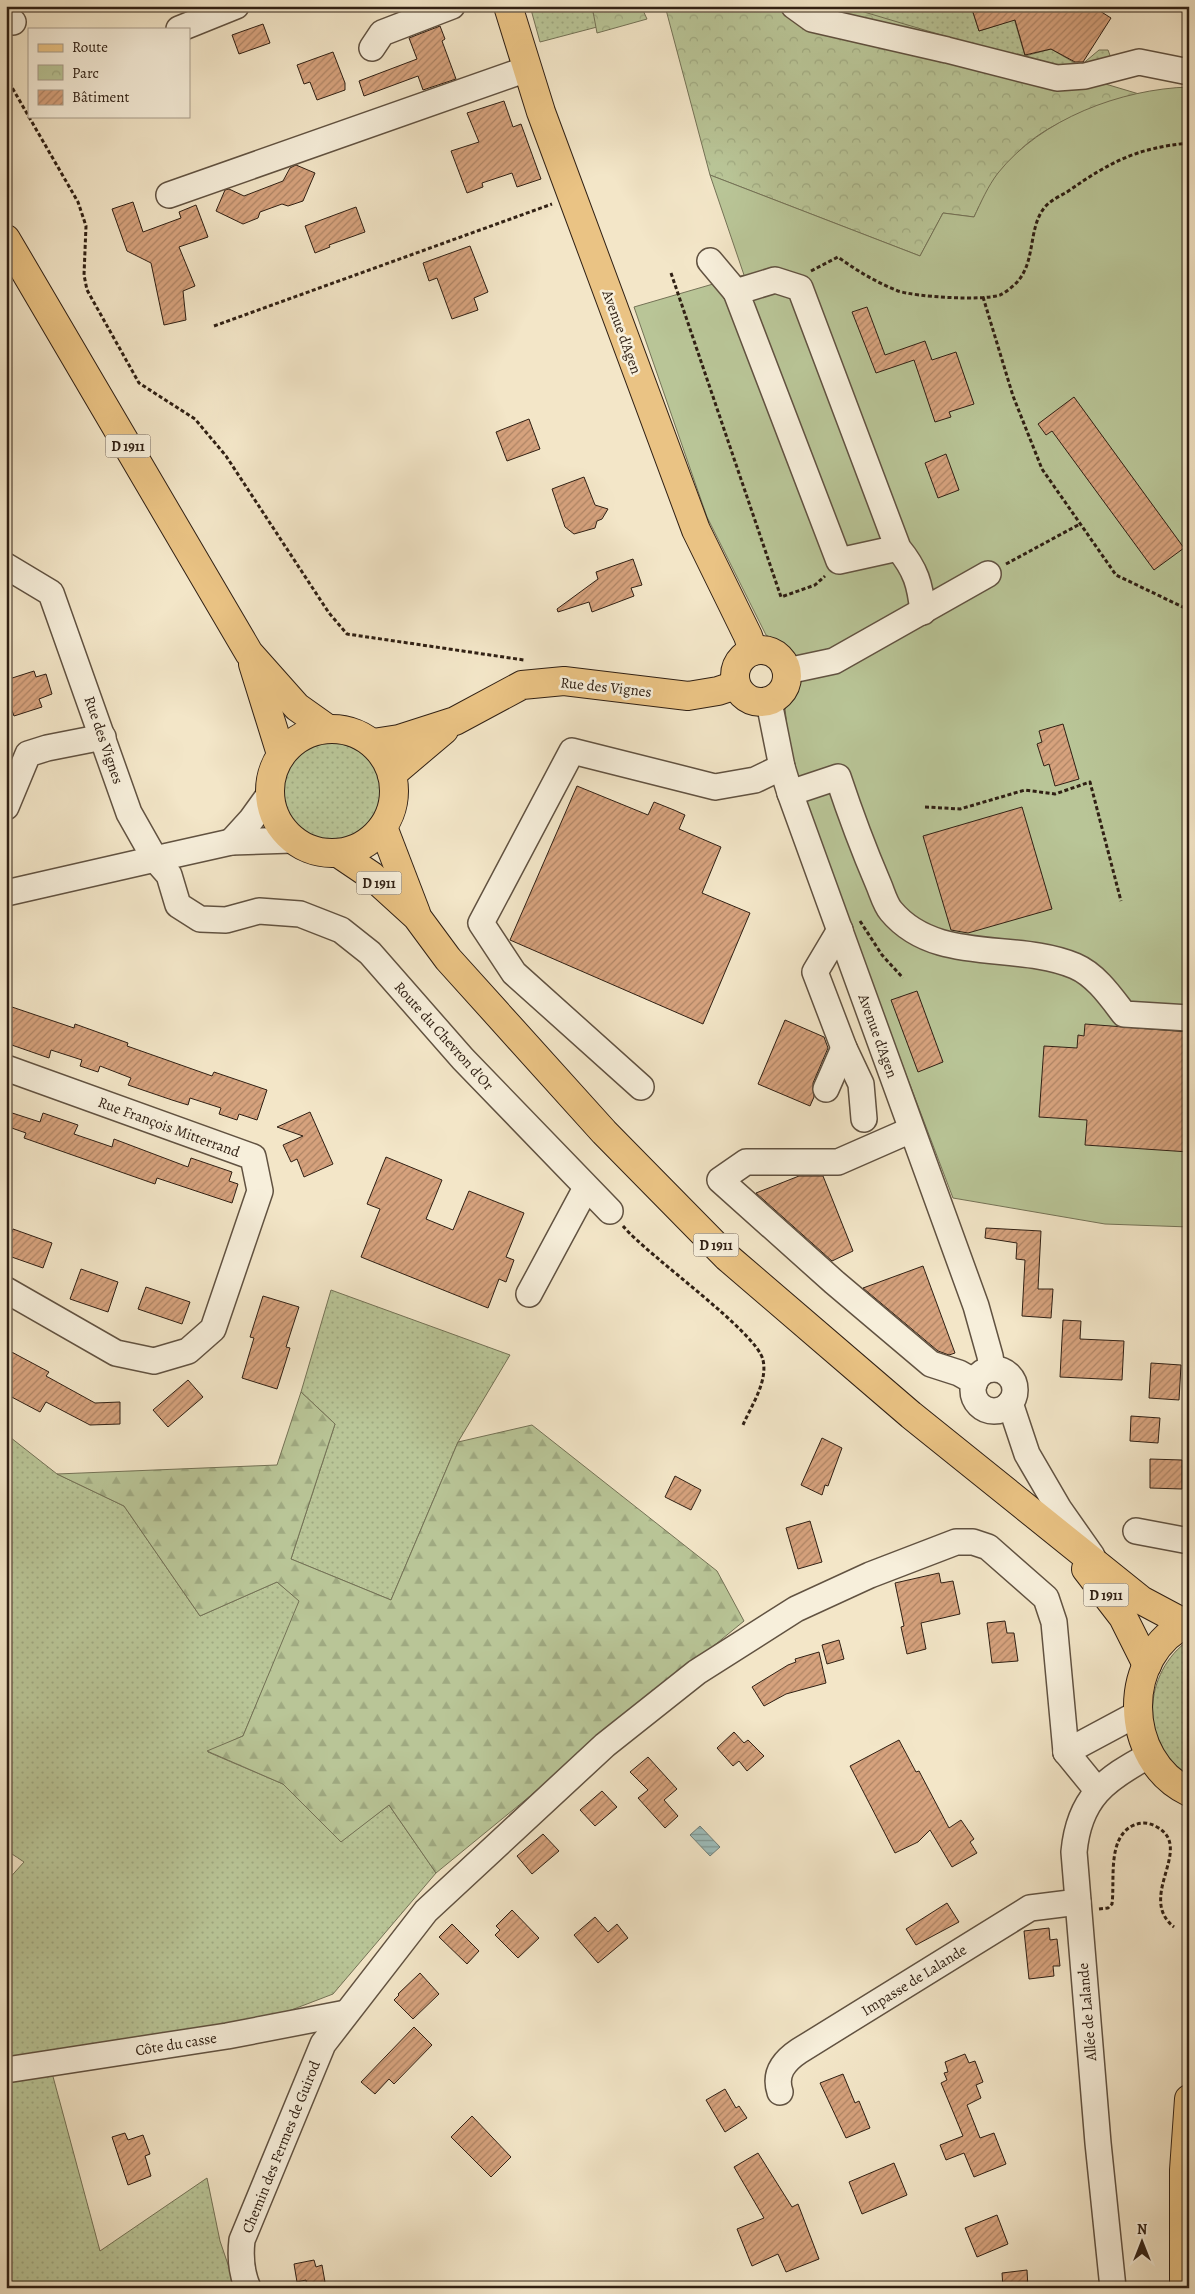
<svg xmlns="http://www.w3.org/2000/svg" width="1195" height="2294" viewBox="0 0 1195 2294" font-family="Alegreya,serif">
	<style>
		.grass { fill: url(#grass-dots); stroke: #747256 }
		.forest { fill: url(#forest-firs); stroke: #747256 }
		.park { fill: url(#park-crowns); stroke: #747256 }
		.garden { fill: #b9c597; stroke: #747256 }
		.water { fill: url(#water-rules); stroke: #717f79 }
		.building { fill: url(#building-hatch); stroke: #302014 }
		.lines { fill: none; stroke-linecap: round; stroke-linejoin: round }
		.minor-casing { stroke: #615241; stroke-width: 28 }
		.major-casing { stroke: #302014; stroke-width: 30 }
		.highway-casing { stroke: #302014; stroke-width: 30 }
		.path { stroke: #302014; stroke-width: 3; stroke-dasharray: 4 2.5; stroke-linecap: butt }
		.minor { stroke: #f7efdb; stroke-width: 25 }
		.major { stroke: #eac384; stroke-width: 28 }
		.highway { stroke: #eac384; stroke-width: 28 }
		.labels { text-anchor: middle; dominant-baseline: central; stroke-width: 5; stroke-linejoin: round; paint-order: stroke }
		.shield { fill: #f7efdb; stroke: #6c5e50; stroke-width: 1 }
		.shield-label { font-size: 14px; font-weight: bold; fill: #302014 }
		.street-label { font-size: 15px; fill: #302014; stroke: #f7efdb }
	</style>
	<defs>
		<pattern id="grass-dots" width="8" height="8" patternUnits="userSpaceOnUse" patternTransform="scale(1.25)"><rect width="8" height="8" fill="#b9c597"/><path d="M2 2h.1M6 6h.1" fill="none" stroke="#9fa981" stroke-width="1.8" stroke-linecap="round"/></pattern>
		<pattern id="forest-firs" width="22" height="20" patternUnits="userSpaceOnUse" patternTransform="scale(1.25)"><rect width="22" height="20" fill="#b9c597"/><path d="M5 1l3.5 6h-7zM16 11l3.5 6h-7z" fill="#9fa981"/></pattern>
		<pattern id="park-crowns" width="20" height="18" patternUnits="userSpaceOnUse" patternTransform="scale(1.25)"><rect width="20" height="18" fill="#b9c597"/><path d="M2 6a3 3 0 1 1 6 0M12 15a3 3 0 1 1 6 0" fill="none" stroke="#9fa981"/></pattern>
		<pattern id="water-rules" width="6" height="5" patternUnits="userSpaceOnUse" patternTransform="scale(1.25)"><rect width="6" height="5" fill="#9dbebd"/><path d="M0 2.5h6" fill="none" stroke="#809a98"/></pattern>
		<pattern id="building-hatch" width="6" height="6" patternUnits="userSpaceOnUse" patternTransform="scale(1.25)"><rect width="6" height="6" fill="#d6a27d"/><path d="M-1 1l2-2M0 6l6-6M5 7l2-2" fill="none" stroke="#ae8465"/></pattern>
	</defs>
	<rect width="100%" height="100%" fill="#f3e6c8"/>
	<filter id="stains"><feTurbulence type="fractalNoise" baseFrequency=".004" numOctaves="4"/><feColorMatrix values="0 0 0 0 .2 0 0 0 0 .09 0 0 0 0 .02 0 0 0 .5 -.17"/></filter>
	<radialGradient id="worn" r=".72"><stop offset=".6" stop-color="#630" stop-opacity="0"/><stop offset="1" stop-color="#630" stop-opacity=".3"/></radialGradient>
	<g class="grass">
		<polygon points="530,6 592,6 597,27 540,42"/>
		<polygon points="806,6 971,6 979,31 1004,23 1013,15 1025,56 1051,49 1080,66 1099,50 1108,50 1111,58 1077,73"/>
		<circle cx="332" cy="792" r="49"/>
		<polygon points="331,1290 510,1355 458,1442 391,1600 291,1559 335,1424 301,1392"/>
		<polygon points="6,1434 57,1474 124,1506 200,1616 277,1582 300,1601 243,1736 208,1752 283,1784 341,1841 389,1805 436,1873 333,1994 260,2022 48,2058 100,2251 207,2178 220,2241 236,2288 6,2288 6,1882 24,1862 6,1850"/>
		<path d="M1189,1640V1775C1138,1744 1143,1672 1189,1640Z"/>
	</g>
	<polygon class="forest" points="301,1392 335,1424 291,1559 391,1600 458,1442 532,1425 717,1571 744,1621 436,1873 389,1805 341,1842 283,1784 207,1751 243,1736 299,1601 277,1582 200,1616 124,1506 57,1474 277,1465"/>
	<g class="park">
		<polygon points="592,6 641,6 647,19 597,33"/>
		<path d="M665,6H844L1139,94C1056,119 1013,135 974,217L943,213L920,256L710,175Z"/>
	</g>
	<path class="garden" d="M1189,87V1227L1105,1224L953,1198L852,932L790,756L785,708L799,685L790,648L766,635L707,517L634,307L744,275L710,175L920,256L943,213L974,217C981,202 988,186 998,173C1041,119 1121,89 1189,87Z"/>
	<polygon class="water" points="700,1826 720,1847 710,1856 690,1835"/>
	<g class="building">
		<polygon points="971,6 1092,6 1111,18 1083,62 1075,62 1051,49 1025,55 1015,20 979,31"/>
		<polygon points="263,24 270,43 239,54 232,35"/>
		<polygon points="440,26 445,39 442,41 456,79 423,90 418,76 364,96 359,81 417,59 409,38"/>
		<polygon points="333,52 345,83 345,90 317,100 310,82 304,84 297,65"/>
		<polygon points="504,101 513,127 521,124 541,179 517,187 512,173 482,183 483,187 467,193 451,151 479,142 467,113"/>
		<polygon points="296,165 315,173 303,201 288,206 282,204 260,212 258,218 243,224 216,211 225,190 229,189 244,196 283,181 290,168"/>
		<polygon points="133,202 143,232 181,218 179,212 196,205 208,237 179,247 195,286 183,291 186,320 164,325 151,263 127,251 112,209"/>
		<polygon points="356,207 365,232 329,245 330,247 315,253 305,226"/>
		<polygon points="470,246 488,292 474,298 478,310 452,319 437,278 429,281 423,263"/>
		<polygon points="867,307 885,355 925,341 932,360 956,352 974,404 949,412 951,417 935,422 914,360 876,373 852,312"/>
		<polygon points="1074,397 1184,548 1154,570 1052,431 1046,435 1038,424"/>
		<polygon points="529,419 540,449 507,461 496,432"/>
		<polygon points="946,454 959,490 938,498 925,463"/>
		<polygon points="584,477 595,505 608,509 602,519 597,521 595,528 574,534 565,527 552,489"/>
		<polygon points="633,559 642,585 631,588 634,596 592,612 589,602 558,612 557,609 598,579 596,572"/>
		<polygon points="34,671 36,677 46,674 52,694 39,699 42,707 14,716 11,708 6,709 6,680"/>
		<polygon points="1063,724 1079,779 1055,786 1049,764 1044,766 1037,744 1042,742 1039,731"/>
		<polygon points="577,786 648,815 654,802 674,810 685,815 679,829 721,847 702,893 750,913 703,1024 510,940"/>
		<polygon points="1022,807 1052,909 968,933 951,930 923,836"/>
		<polygon points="917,991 943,1062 918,1072 891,1000"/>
		<polygon points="12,1007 74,1028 75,1024 128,1043 127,1046 212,1076 214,1072 267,1090 257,1120 239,1114 237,1120 219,1114 221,1108 190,1098 188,1105 172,1100 128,1085 131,1078 100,1066 98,1072 80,1066 82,1060 51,1050 49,1058 6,1043 6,1023"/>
		<polygon points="785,1020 824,1037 828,1048 813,1083 814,1097 810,1106 758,1084"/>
		<polygon points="1085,1024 1189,1032 1189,1152 1085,1145 1087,1120 1039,1117 1044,1046 1077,1048 1078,1035 1084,1036"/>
		<polygon points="6,1111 40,1122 43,1113 78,1125 74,1134 112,1147 114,1139 188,1167 191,1158 232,1172 229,1181 238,1184 232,1203 157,1178 155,1184 24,1138 26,1133 6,1126"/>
		<polygon points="310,1112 333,1164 304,1177 297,1159 291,1162 283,1145 303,1136 277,1127"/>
		<polygon points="386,1157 442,1180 426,1219 453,1230 469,1191 524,1213 506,1257 514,1260 506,1282 499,1279 488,1308 361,1257 380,1209 367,1204"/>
		<polygon points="799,1176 823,1176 853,1251 832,1261 756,1193"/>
		<polygon points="986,1228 1041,1231 1038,1289 1053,1289 1051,1318 1022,1316 1025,1260 1016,1259 1017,1243 985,1238"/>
		<polygon points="13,1229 52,1243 43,1268 6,1255 6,1248"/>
		<polygon points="923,1266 955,1353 949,1355 938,1351 863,1288"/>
		<polygon points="81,1269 118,1282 108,1312 70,1299"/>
		<polygon points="146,1287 190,1302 182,1324 138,1309"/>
		<polygon points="263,1296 299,1307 286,1347 290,1348 277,1389 242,1378 254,1338 250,1337"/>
		<polygon points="1063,1320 1081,1321 1080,1339 1124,1341 1122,1380 1060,1377"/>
		<polygon points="6,1349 49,1372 46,1376 95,1403 120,1402 120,1424 90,1425 46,1402 40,1412 6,1394"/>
		<polygon points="1151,1363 1181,1365 1179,1400 1149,1398"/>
		<polygon points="188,1380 203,1397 168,1427 153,1410"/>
		<polygon points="1131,1416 1160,1418 1158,1443 1130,1441"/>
		<polygon points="822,1438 842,1448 828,1486 825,1485 822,1495 801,1485"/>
		<polygon points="1150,1459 1182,1460 1182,1489 1150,1488"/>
		<polygon points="675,1476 701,1490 691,1510 665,1497"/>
		<polygon points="810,1521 822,1562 798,1569 786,1528"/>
		<polygon points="939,1573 941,1583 953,1581 960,1614 921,1623 926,1649 907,1654 901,1627 904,1626 895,1583"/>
		<polygon points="1005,1621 1007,1633 1014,1633 1018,1661 992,1663 987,1623"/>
		<polygon points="839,1640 844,1659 827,1664 822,1645"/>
		<polygon points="819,1652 826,1683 786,1694 764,1706 752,1687 788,1665 796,1662 795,1659"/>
		<polygon points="734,1732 744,1743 748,1740 764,1756 747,1771 739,1761 733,1766 717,1748"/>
		<polygon points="899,1740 916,1772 919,1771 949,1828 961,1820 974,1839 970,1842 977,1853 952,1867 930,1830 918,1842 895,1853 850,1766"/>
		<polygon points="648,1757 677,1789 664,1800 678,1816 665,1828 638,1798 648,1790 630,1772"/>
		<polygon points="602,1791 617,1807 595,1826 580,1810"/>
		<polygon points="543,1834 559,1851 532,1874 517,1856"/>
		<polygon points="947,1903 959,1922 916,1945 906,1929"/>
		<polygon points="512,1910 539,1938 518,1958 495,1935 500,1930 496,1926"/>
		<polygon points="595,1917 608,1932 617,1924 628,1938 598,1963 574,1935"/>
		<polygon points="452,1924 479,1951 467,1964 439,1937"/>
		<polygon points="1049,1928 1050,1940 1057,1939 1060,1966 1053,1966 1054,1976 1029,1979 1024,1931"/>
		<polygon points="420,1973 439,1994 413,2019 394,2000 399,1995 398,1994"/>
		<polygon points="414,2027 432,2045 394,2084 389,2079 375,2094 361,2082"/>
		<polygon points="965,2054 969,2063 975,2061 983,2082 976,2085 981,2098 967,2105 980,2138 994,2133 1006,2164 974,2177 964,2153 946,2160 940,2145 963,2136 941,2083 947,2080 944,2073 948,2072 945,2062"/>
		<polygon points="843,2074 855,2103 859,2101 870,2128 846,2138 820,2083"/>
		<polygon points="725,2089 736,2108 739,2106 747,2118 725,2132 706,2100"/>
		<polygon points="472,2116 511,2157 491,2177 451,2137"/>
		<polygon points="125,2133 128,2140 143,2135 150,2154 145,2156 151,2176 128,2185 112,2137"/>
		<polygon points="758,2153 792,2207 798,2204 819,2259 786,2272 778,2254 752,2266 737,2229 764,2218 734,2167"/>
		<polygon points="894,2163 907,2195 862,2214 849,2182"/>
		<polygon points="997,2215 1008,2244 977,2257 965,2228"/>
		<polygon points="314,2260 316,2267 322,2265 325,2282 321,2283 322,2288 307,2288 306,2280 297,2282 294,2264"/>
		<polygon points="1027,2270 1028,2288 1003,2288 1002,2273"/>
	</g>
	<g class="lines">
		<defs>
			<g id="minor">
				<polyline points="794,6 812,19 947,50 1057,78 1085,76 1139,62 1189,72"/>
				<polyline points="6,19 13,22"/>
				<polyline points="179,29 236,6"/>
				<polyline points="372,48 382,33 452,6"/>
				<polyline points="169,195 527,69"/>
				<polyline points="710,261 736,292"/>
				<path d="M898,548L839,561L736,292L775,280L800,288L898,548C916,570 920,584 923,612"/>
				<polyline points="6,566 51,593 129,813 155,859 231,842 292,840"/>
				<polyline points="787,671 834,661 988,574"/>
				<polyline points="769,702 782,767 790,793 976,1306 990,1356 992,1369"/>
				<path d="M790,793L838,777C850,813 863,848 878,883C882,892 885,904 891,911C936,965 1016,941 1075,966C1096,975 1111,997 1124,1014L1189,1018"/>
				<polyline points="6,807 28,754 47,748 103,737"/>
				<polyline points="231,842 251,820 269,795"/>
				<polyline points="6,893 155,859 169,875 178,905 200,919 226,920 259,911 300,914 341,930 370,953 463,1059 610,1211"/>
				<polyline points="840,930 815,972 844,1048 861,1084 864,1119"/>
				<polyline points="6,1068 253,1157 260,1191 213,1329 188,1351 154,1361 116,1353 6,1290"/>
				<polyline points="641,1087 514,973 481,923 572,751 715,787 755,780 782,767"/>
				<polyline points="826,1089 844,1048"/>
				<polyline points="911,1130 838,1162 746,1162 720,1180 834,1282 931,1364 959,1373 975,1382"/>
				<polyline points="529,1294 586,1188"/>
				<circle cx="994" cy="1390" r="21"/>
				<polyline points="1010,1403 1027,1454 1059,1509 1092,1556"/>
				<polyline points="1136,1531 1189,1541"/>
				<polyline points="1066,1752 1137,1714"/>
				<polyline points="1066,1752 1097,1790"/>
				<polyline points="6,2070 227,2036 346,2013"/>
				<path d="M780,2092C774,2074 784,2061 799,2051L1030,1908L1078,1902"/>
				<path d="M248,2288C241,2272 240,2257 242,2240L323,2044L426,1911L605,1745L697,1672L796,1609L870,1575L956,1542H973L988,1547L1046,1598L1054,1622L1066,1752"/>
				<path d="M1113,2288L1098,2143L1074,1852C1079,1798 1105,1779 1150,1755"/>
			</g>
			<g id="major">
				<polyline points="508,6 541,112 696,530 748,636 753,651"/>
				<polyline points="6,239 249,653 297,707 328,729"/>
				<circle cx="761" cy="676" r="26"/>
				<polyline points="253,664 281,754"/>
				<circle cx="332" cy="791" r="62"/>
				<polyline points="373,743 399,739 455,721 522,685 564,681 688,696 718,691 736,685"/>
				<polyline points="392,774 444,730"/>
				<polyline points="383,827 416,913"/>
				<polyline points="338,853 372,876 417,917 448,959 604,1132 727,1257 911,1415 1141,1600 1186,1624"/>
				<polyline points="1086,1569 1123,1617 1147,1665"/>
				<path d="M1189,1622C1120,1654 1122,1760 1189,1792"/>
			</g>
			<polyline id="highway" points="1184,2288 1184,2170 1189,2099"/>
		</defs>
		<use href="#minor" class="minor-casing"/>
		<use href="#major" class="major-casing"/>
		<use href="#highway" class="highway-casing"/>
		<g class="path">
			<polyline points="6,77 78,202 86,226 84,275 87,290 139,383 195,419 226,456 329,613 347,634 524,660"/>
			<path d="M811,271L838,257C857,271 876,282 898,291C917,297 982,301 1000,295C1005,293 1015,285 1018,281C1036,260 1028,227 1045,207C1051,200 1060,196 1067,192C1110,162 1136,148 1189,143"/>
			<polyline points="671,273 781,597 815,585 825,576"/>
			<polyline points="983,297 1013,396 1042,469 1116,575 1189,610"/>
			<polyline points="214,326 552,204"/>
			<polyline points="1006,564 1080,524"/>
			<polyline points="925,807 960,809 1025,790 1055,794 1090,782 1121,901"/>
			<polyline points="860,921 882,955 903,978"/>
			<path d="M623,1226C648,1256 757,1332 763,1360C768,1382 751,1406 743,1425"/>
			<path d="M1099,1909L1108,1908L1112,1904C1115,1881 1107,1839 1132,1826C1140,1822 1149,1822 1157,1827C1195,1848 1136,1897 1174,1927"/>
		</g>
		<use href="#minor" class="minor"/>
		<use href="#major" class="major"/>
		<use href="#highway" class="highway"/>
	</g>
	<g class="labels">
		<g class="shield">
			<rect x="105.5" y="434.5" width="45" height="23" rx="4"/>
			<rect x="356.5" y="871.5" width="45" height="23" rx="4"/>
			<rect x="693.5" y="1233.5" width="45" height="23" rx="4"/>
			<rect x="1083.5" y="1583.5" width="45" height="23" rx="4"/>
		</g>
		<g class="shield-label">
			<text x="128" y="446">D 1911</text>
			<text x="379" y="883">D 1911</text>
			<text x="716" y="1245">D 1911</text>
			<text x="1106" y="1595">D 1911</text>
		</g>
		<g class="street-label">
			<text transform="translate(622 332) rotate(70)">Avenue d'Agen</text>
			<text transform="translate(606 687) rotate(6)">Rue des Vignes</text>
			<text transform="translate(104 740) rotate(71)">Rue des Vignes</text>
			<text transform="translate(444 1036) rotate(48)">Route du Chevron d'Or</text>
			<text transform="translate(878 1036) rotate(70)">Avenue d'Agen</text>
			<text transform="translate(169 1127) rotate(20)">Rue François Mitterrand</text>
			<text transform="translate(914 1980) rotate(-32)">Impasse de Lalande</text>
			<text transform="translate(1087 2012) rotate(-95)">Allée de Lalande</text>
			<text transform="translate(176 2044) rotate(-9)">Côte du casse</text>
			<text transform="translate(281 2147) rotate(-68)">Chemin des Fermes de Guirod</text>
		</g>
	</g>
	<rect width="1195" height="2294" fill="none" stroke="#f3e6c8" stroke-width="25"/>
	<rect x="8" y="8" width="1180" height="2279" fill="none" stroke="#302014" stroke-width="2.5"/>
	<rect x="12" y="12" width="1170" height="2269" fill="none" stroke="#302014"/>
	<rect x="28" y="28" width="162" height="90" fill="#f7efdb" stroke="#a79c8b"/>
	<rect x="38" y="44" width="25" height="8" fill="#eac384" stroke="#a79c8b"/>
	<text x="72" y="52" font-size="15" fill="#302014">Route</text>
	<rect x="38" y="65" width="25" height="15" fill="url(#park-crowns)" stroke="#a79c8b"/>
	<text x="72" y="78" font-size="15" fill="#302014">Parc</text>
	<rect x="38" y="90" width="25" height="15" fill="url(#building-hatch)" stroke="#a79c8b"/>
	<text x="72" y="102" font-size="15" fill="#302014">Bâtiment</text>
	<g transform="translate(1142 2242)" stroke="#f7efdb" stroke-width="4" paint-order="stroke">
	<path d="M0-4L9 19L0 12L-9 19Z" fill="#302014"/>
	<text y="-8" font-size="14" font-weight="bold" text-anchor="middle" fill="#302014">N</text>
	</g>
	<rect width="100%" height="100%" filter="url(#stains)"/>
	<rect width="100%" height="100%" fill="url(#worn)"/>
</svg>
